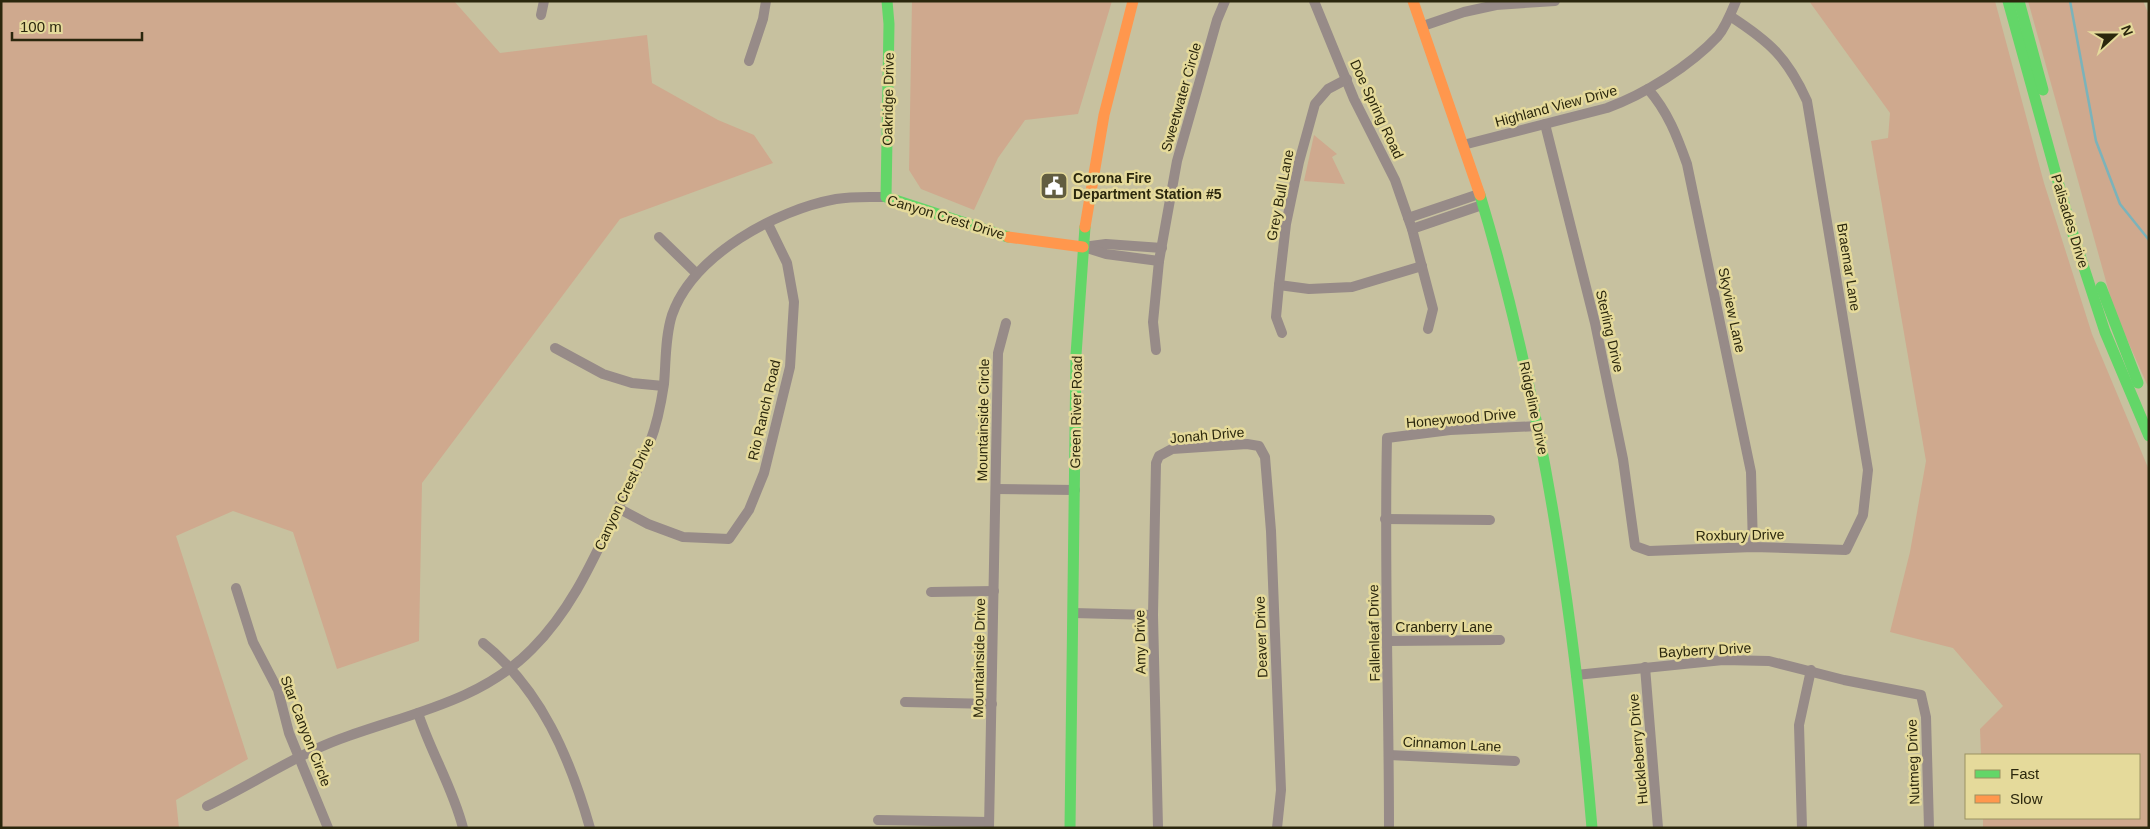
<svg xmlns="http://www.w3.org/2000/svg" width="2150" height="829" viewBox="0 0 2150 829" font-family="Arial,sans-serif">
	<style>
		.green { fill: #cfa98e }
		.lines { fill: none; stroke-linecap: round; stroke-linejoin: round }
		.stream { stroke: #7bb3ba; stroke-width: 2.5 }
		.street { stroke: #978b88; stroke-width: 10 }
		.fast { stroke: #63d668; stroke-width: 11 }
		.slow { stroke: #ff974d; stroke-width: 11 }
		.labels { text-anchor: middle; dominant-baseline: central; stroke-width: 5; stroke-linejoin: round; paint-order: stroke }
		.street-label { font-size: 14px; fill: #2b270d; stroke: #e5da9b }
		.poi-label { font-size: 14px; font-weight: bold; fill: #2b270d; stroke: #e5da9b; text-anchor: start }
	</style>
	<rect width="100%" height="100%" fill="#c7c19f"/>
	<g class="green">
		<polygon points="1,1 454,1 500,53 647,35 652,83 718,120 754,135 773,163 620,219 422,483 419,641 337,669 293,532 233,511 176,536 248,759 176,800 179,828 1,828"/>
		<polygon points="912,1 1112,1 1078,114 1025,120 998,158 974,210 921,189 909,170"/>
		<polygon points="1809,1 1995,1 2044,183 2092,334 2149,470 2149,828 1983,828 1983,818 2139,818 2139,755 1981,755 1980,729 2003,706 1953,648 1890,632 1910,552 1926,461 1871,141 1888,138 1890,113"/>
		<polygon points="2028,1 2143,1 2149,15 2149,389 2114,310"/>
		<polygon points="1314,135 1337,154 1332,157 1345,184 1304,181"/>
	</g>
	<g class="lines">
		<polyline class="stream" points="2070,1 2096,141 2120,204 2149,240"/>
		<g class="street">
			<polyline points="1314,1 1354,99 1395,180 1412,229 1433,309 1428,329"/>
			<polyline points="541,15 544,1"/>
			<polyline points="1423,26 1464,12 1496,5 1555,1"/>
			<polyline points="749,61 763,19 766,1"/>
			<path d="M1648,89C1668,112 1677,136 1687,164L1751,472L1753,547"/>
			<path d="M1545,124L1595,323L1623,459L1635,546L1649,551L1753,547L1846,550L1863,515L1868,470L1807,101C1787,57 1770,42 1730,16"/>
			<path d="M1463,145L1607,108C1645,94 1690,66 1718,36C1726,26 1731,13 1736,1"/>
			<polyline points="1408,218 1479,194"/>
			<polyline points="1412,229 1482,205"/>
			<polyline points="659,237 696,273"/>
			<polyline points="1083,247 1106,244 1162,248"/>
			<polyline points="1087,248 1106,254 1159,261"/>
			<polyline points="1279,285 1309,289 1352,287 1422,266"/>
			<polyline points="1282,333 1276,317 1279,285 1286,224 1299,162 1315,104 1328,89 1347,79"/>
			<polyline points="555,348 603,374 632,383 663,386"/>
			<polyline points="1156,350 1153,322 1159,261 1177,161 1217,20 1225,1"/>
			<polyline points="996,489 1075,490"/>
			<polyline points="618,508 648,524 683,537 729,539 749,510 764,473 790,367 794,302 787,263 768,224"/>
			<polyline points="1385,519 1490,520"/>
			<polyline points="236,588 253,642 278,690 289,733 328,828"/>
			<polyline points="931,592 994,591"/>
			<polyline points="1073,613 1153,615"/>
			<polyline points="1389,641 1500,640"/>
			<path d="M483,643C541,689 570,758 590,828"/>
			<polyline points="1645,667 1658,828"/>
			<polyline points="1576,675 1723,660 1769,661 1844,680 1921,695 1926,717 1929,828"/>
			<polyline points="905,702 992,704"/>
			<path d="M418,713C431,753 453,788 463,828"/>
			<polyline points="1389,755 1515,761"/>
			<path d="M207,806C251,785 294,756 340,739C407,714 480,702 532,649C572,609 593,560 617,510C628,488 641,465 650,442C657,424 661,404 664,384C666,362 665,337 672,315C693,255 776,210 836,199C853,196 869,197 886,197"/>
			<polyline points="878,820 989,822"/>
			<polyline points="989,828 998,353 1006,323"/>
			<polyline points="1158,828 1153,615 1156,463 1159,456 1172,449 1247,444 1259,446 1265,457 1271,531 1281,790 1277,828"/>
			<path d="M1389,828C1389,698 1384,568 1387,438L1450,430L1538,426"/>
			<polyline points="1802,828 1799,725 1811,670"/>
		</g>
		<g class="fast">
			<polyline points="887,1 889,24 886,197 1008,237"/>
			<polyline points="2008,1 2070,225 2105,332 2149,436"/>
			<polyline points="2019,1 2043,90"/>
			<path d="M1480,195C1542,401 1574,614 1592,828"/>
			<polyline points="2101,287 2138,383"/>
			<polyline points="1070,828 1076,355 1085,227"/>
		</g>
		<g class="slow">
			<polyline points="1413,1 1480,195"/>
			<polyline points="1085,227 1104,115 1133,1"/>
			<polyline points="1008,237 1083,247"/>
		</g>
	</g>
	<defs>
		<symbol id="civic-square" viewBox="-11 -11 22 22"><rect x="-9" y="-9" width="18" height="18" rx="4" fill="#625d40" stroke="#e5da9b"/><path d="M-.6-6.5H3V-4.5H.6V-3L4-1V1h2V6H-6V1h2V-1L-.6-3ZM-1.2 2.5V6h2.4V2.5Z" fill="#fff"/></symbol>
	</defs>
	<g fill-rule="evenodd">
		<use href="#civic-square" x="1038" y="170" width="32" height="32"/>
	</g>
	<g class="labels">
		<g class="street-label">
			<text transform="translate(1181 97) rotate(-74)">Sweetwater Circle</text>
			<text transform="translate(888 99) rotate(-89)">Oakridge Drive</text>
			<text transform="translate(1556 106) rotate(-15)">Highland View Drive</text>
			<text transform="translate(1377 109) rotate(65)">Doe Spring Road</text>
			<text transform="translate(1280 195) rotate(-79)">Grey Bull Lane</text>
			<text transform="translate(946 217) rotate(17)">Canyon Crest Drive</text>
			<text transform="translate(2070 221) rotate(73)">Palisades Drive</text>
			<text transform="translate(1849 267) rotate(81)">Braemar Lane</text>
			<text transform="translate(1732 310) rotate(78)">Skyview Lane</text>
			<text transform="translate(1610 331) rotate(77)">Sterling Drive</text>
			<text transform="translate(1534 408) rotate(78)">Ridgeline Drive</text>
			<text transform="translate(764 410) rotate(-77)">Rio Ranch Road</text>
			<text transform="translate(1076 412) rotate(-89)">Green River Road</text>
			<text transform="translate(1461 418) rotate(-5)">Honeywood Drive</text>
			<text transform="translate(983 420) rotate(-89)">Mountainside Circle</text>
			<text transform="translate(1207 435) rotate(-5)">Jonah Drive</text>
			<text transform="translate(624 494) rotate(-65)">Canyon Crest Drive</text>
			<text transform="translate(1740 535) rotate(-1)">Roxbury Drive</text>
			<text x="1444" y="627">Cranberry Lane</text>
			<text transform="translate(1374 633) rotate(-91)">Fallenleaf Drive</text>
			<text transform="translate(1261 637) rotate(-92)">Deaver Drive</text>
			<text transform="translate(1140 642) rotate(-91)">Amy Drive</text>
			<text transform="translate(1705 650) rotate(-3)">Bayberry Drive</text>
			<text transform="translate(979 658) rotate(-89)">Mountainside Drive</text>
			<text transform="translate(306 731) rotate(69)">Star Canyon Circle</text>
			<text transform="translate(1452 744) rotate(3)">Cinnamon Lane</text>
			<text transform="translate(1638 749) rotate(-95)">Huckleberry Drive</text>
			<text transform="translate(1913 762) rotate(-92)">Nutmeg Drive</text>
		</g>
		<g class="poi-label">
			<text x="1073" y="178">Corona Fire<tspan x="1073" dy="16">Department Station #5</tspan></text>
		</g>
	</g>
	<rect width="2150" height="829" fill="none" stroke="#2b270d" stroke-width="5"/>
	<rect x="1965" y="754" width="175" height="65" fill="#e5da9b" stroke="#9b9262"/>
	<rect x="1975" y="770" width="25" height="8" fill="#63d668" stroke="#9b9262"/>
	<text x="2010" y="779" font-size="15" fill="#2b270d">Fast</text>
	<rect x="1975" y="795" width="25" height="8" fill="#ff974d" stroke="#9b9262"/>
	<text x="2010" y="804" font-size="15" fill="#2b270d">Slow</text>
	<g transform="translate(2115 35) rotate(69)" stroke="#e5da9b" stroke-width="4" paint-order="stroke">
	<path d="M0-4L9 19L0 12L-9 19Z" fill="#2b270d"/>
	<text y="-8" font-size="14" font-weight="bold" text-anchor="middle" fill="#2b270d">N</text>
	</g>
	<path d="M12 32v8h130v-8" fill="none" stroke="#2b270d" stroke-width="2.5"/>
	<text x="20" y="32" font-size="15" fill="#2b270d" stroke="#e5da9b" stroke-width="4" paint-order="stroke">100 m</text>
</svg>
